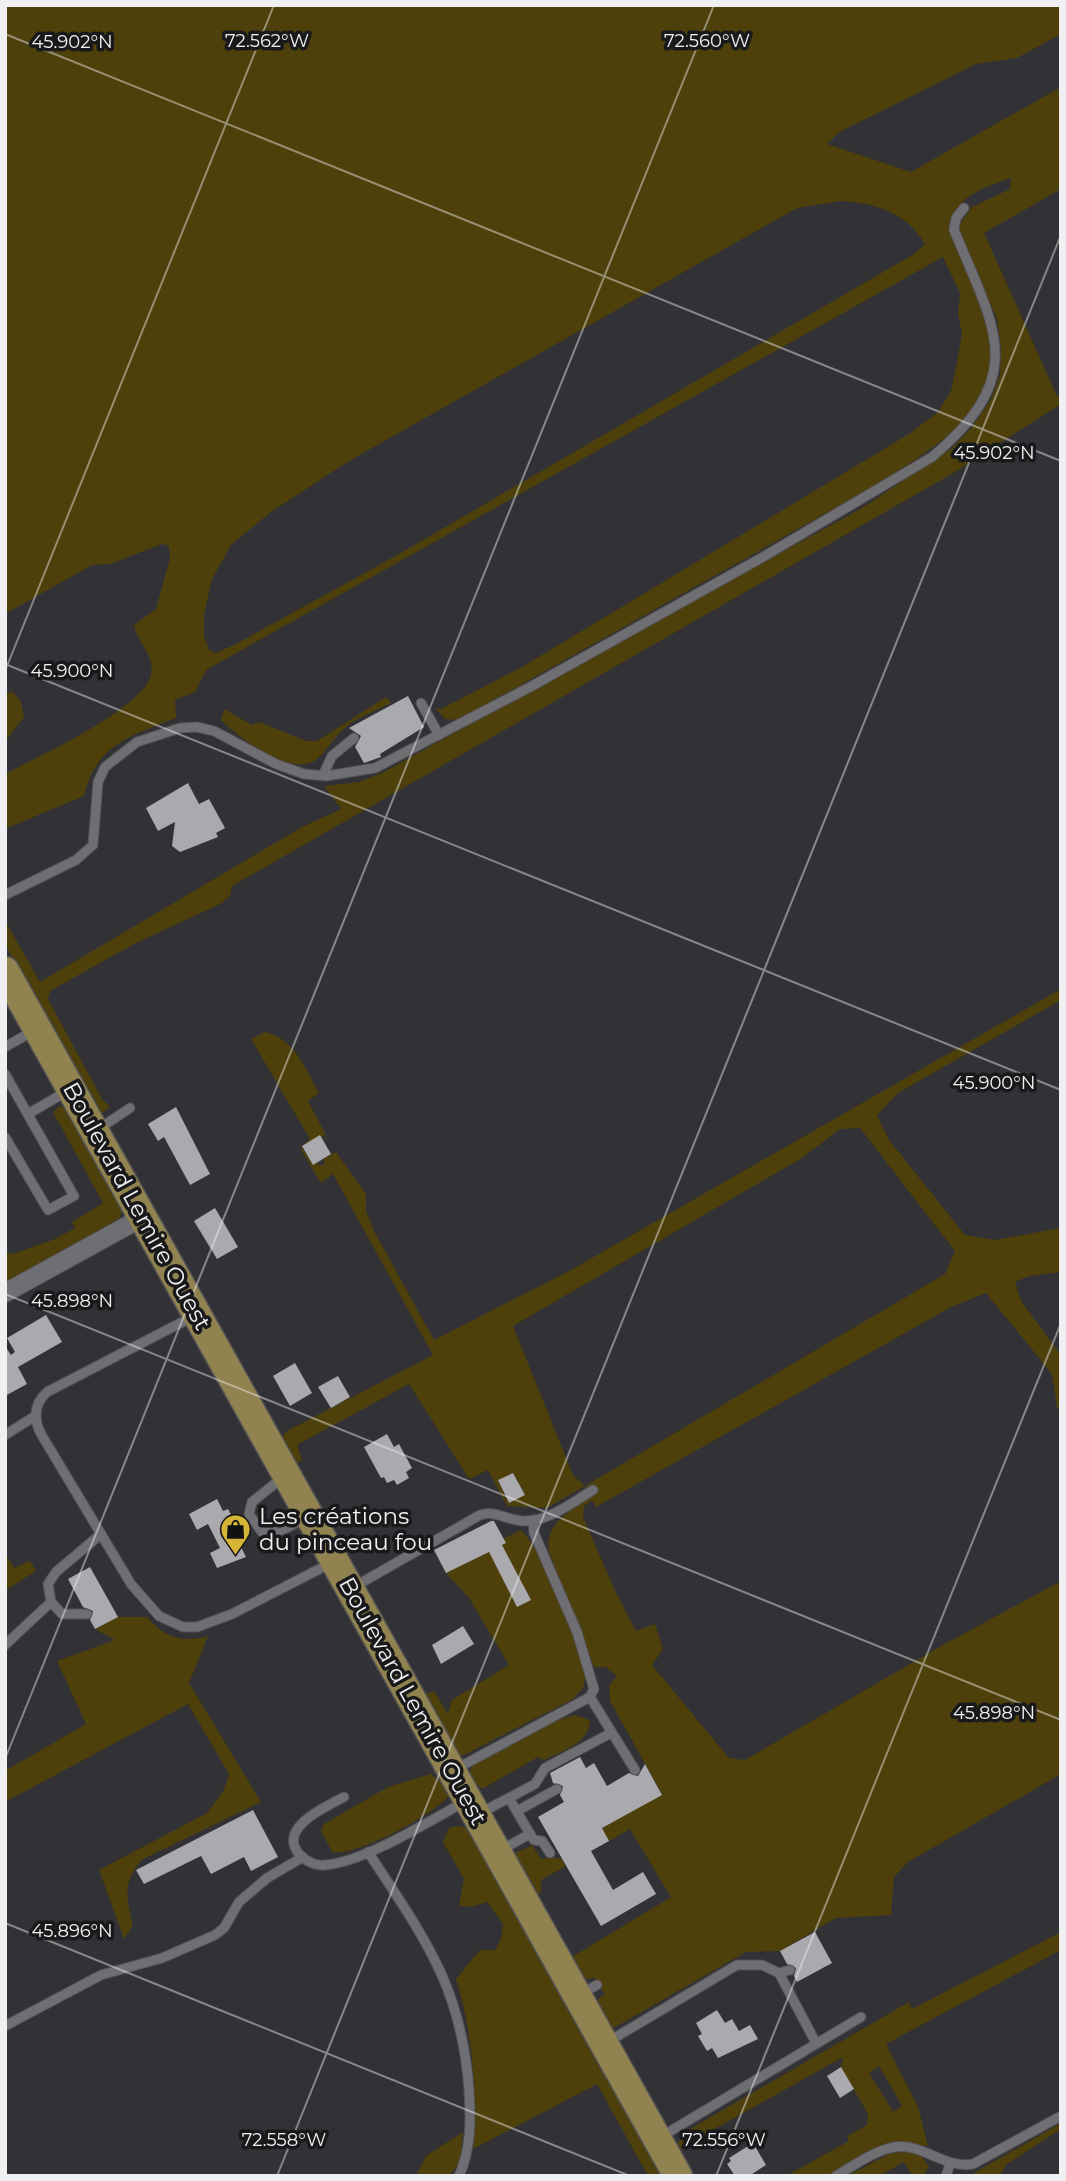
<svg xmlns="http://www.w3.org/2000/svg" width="1066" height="2181" viewBox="0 0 1066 2181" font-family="Montserrat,sans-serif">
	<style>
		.green { fill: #4d400b; fill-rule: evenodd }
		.building { fill: #aaa9ae }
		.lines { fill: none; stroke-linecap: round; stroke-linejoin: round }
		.lane-casing { stroke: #525154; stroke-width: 11 }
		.street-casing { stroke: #525154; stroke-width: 20 }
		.primary-casing { stroke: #525154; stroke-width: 31 }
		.lane { stroke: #6f6e73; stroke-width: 9 }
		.street { stroke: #6f6e73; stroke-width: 18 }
		.primary { stroke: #918350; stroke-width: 28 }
		.ticks { fill: none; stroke: #f0eff2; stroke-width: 2; stroke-opacity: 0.45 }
		.labels { text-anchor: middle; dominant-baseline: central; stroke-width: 7; stroke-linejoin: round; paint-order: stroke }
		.street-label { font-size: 23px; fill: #f0eff2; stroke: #19191b }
		.poi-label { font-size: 23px; fill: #f0eff2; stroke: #19191b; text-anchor: start }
		.ticks-label { font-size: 18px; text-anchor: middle; fill: #f0eff2; stroke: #19191b; stroke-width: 7; stroke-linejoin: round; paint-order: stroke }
	</style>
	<rect width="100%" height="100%" fill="#323135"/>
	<g class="green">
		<path d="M5,5H1061V34L1017,58L976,64L841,131L827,144L911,172L1061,87V189L984,233L1057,396L1061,395V404L955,472L232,886L230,896L220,904L134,944L50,991L48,999L102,1099L110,1107L100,1115L5,944L7,924L40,982L302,827L341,809L324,786L359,782L382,773L862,508L952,448L972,427L991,399L1000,375L1001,348L997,319L958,227L972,207L1010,189L1011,178C983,188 955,196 950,228C958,260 977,289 988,322C1014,401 938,445 883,481L458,720L445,719L435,708L441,709L522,667L909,434L938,412L951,391L956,367L962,334L958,313L960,293L943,257L206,670L195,692L175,700L176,718C131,736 96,744 84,796L5,829V774C36,758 144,708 151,675C155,654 137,643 134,625L156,609L170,558L169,546L162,544L110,564L92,565L5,614ZM840,201C875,203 906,212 925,244L914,254L399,554L236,644L216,653L209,650L204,636V615L212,579L231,545L271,512L349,461L797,208Z"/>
		<polygon points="13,692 21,702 24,717 5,742 5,693"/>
		<path d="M386,697L391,703C377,710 359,717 347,726C335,735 328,750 317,759C292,779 238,737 221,720L224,709L252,725L259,722L306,741H317Z"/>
		<path d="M1061,989V1000L898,1093L877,1115L889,1140L965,1235L995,1240L1061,1228V1272L1030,1276L1015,1282L1021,1301L1061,1355V1410L1057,1408L1052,1374L986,1293L951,1307L596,1507L592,1500L584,1506L583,1517L616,1593L636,1631L655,1624L663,1649L652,1665L729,1758L745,1760L941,1646L1061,1581V1774L908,1862L894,1877L891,1915L836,1918L780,1951L746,1952L612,2029L596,2001L605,1994L594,1977L586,1980L572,1957L671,1897L630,1829L609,1841L602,1828L662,1794L610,1701L609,1686L617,1676L606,1667H594L549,1552C544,1523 571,1511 591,1496L585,1486L547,1508L507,1506L488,1470L469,1479L409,1384L297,1445L302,1460L295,1465L280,1438L287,1431L433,1355L333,1174L321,1183L300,1148L310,1139L251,1039L265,1032C294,1038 305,1068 319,1093L308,1101L326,1135L302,1147L313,1165L317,1163L320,1166L325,1163L323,1159L336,1152L366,1194V1211L374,1231L434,1340L571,1270ZM860,1128L955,1251L945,1274L585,1486L573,1475L513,1326L802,1158L840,1129ZM513,1473L525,1494L509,1503L498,1481Z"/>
		<polygon points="60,1106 68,1109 122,1207 120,1218 5,1283 5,1251 13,1254 55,1239 75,1228 72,1222 103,1203 53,1112"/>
		<path d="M521,1530C549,1560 577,1633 586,1674L583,1688L573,1699L462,1756L457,1753L424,1694L434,1691L448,1714L452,1700L509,1665L469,1598L446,1573L505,1544L503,1539Z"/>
		<polygon points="5,1553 14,1568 30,1561 36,1571 6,1590"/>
		<path d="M118,1617H147C164,1638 183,1643 208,1636L189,1683L261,1802L143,1859C122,1880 126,1899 133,1925L124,1939L99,1870L207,1813L224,1790L229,1774L188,1704L5,1802V1771L86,1724L57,1661L115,1640L95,1629Z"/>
		<path d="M574,1715L590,1720C589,1744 563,1750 544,1760L538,1757L482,1789L468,1775L473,1765L547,1724Z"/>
		<path d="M431,1774L445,1786L448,1796C436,1814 353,1858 332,1852L321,1831L324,1824L388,1787Z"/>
		<path d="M456,1826L468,1828L662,2176H648L597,2084L473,2149C477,2093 473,2032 456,1979L480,1950H495L501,1939L503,1924L487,1902L471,1907L459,1906L464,1879L443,1842L449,1828Z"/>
		<polygon points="532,1845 541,1859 551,1857 562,1859 566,1866 541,1880 541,1892 537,1896 516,1860 516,1853"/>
		<path d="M1061,1932V1950L886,2044L918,2107L928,2146L889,2143L827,2176H786L849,2141L847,2136L867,2125L868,2114L841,2067L843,2057L679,2149L676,2145L690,2129L909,2002L912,2009ZM879,2066L902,2106L893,2112L869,2073Z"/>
		<polygon points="1061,2123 1061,2129 1007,2164 999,2176 969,2176"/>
		<polygon points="463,2132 460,2162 449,2176 416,2176 426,2156"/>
		<polygon points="908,2152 921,2156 929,2166 925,2173 928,2176 912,2176 904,2162 879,2176 847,2176 891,2153"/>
	</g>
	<g class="building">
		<polygon points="408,696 424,727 380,754 381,757 364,763 355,747 361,736 349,728"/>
		<polygon points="188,783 199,804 209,799 225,828 216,833 218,837 180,852 172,846 175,822 158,831 146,808"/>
		<polygon points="176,1107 210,1174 190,1185 164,1137 158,1141 148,1124"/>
		<polygon points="320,1135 331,1154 313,1165 302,1146"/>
		<polygon points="215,1208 238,1247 217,1259 194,1221"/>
		<polygon points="46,1315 62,1342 18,1367 27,1384 5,1396 5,1346 11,1355 15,1352 7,1338"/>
		<polygon points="295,1363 312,1393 290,1406 273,1376"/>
		<polygon points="338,1376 350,1397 331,1408 318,1387"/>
		<polygon points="387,1434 394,1447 399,1444 412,1468 406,1472 409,1478 397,1485 394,1480 387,1483 384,1477 381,1478 364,1447"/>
		<polygon points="513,1473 525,1495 509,1503 498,1480"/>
		<polygon points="217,1499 223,1511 228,1509 243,1538 238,1541 246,1557 217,1568 210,1553 220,1548 208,1524 197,1530 189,1514"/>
		<polygon points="491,1521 494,1521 506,1543 502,1545 531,1600 517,1607 489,1552 446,1573 434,1550"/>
		<polygon points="90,1567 118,1617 95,1629 90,1620 93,1611 83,1607 68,1579"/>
		<polygon points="463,1626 474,1644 441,1664 432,1645"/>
		<polygon points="580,1757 586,1768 594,1763 607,1786 629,1773 638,1776 645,1764 662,1795 602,1828 609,1841 591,1851 613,1890 643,1872 656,1894 601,1926 538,1817 564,1802 560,1795 563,1786 553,1783 550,1773"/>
		<polygon points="253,1810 278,1857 251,1871 244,1857 211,1874 201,1856 144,1884 136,1870"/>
		<polygon points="815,1932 832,1963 797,1982 794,1976 796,1968 787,1964 780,1951"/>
		<polygon points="717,2010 725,2023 732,2019 739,2031 750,2025 758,2039 718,2058 712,2048 707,2051 698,2036 702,2034 696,2023"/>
		<polygon points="841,2067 854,2089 840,2098 827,2076"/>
		<polygon points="753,2143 766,2165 749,2176 735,2176 727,2164 731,2161 729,2158"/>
	</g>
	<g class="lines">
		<defs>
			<g id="lane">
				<polyline points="421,703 439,735"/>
				<polyline points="323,775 332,756 354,738"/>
				<path d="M5,895L76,860L93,845L98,782L105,767L137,742L180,728L197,727L214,731L276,764L304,774L326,776L375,768L532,686L763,557L932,457C1029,375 996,331 954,230L956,218L964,208"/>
				<polyline points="5,1047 33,1031"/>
				<polyline points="5,1074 74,1196 48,1210 5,1137"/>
				<polyline points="28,1114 69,1090"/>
				<polyline points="97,1130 130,1108"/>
				<path d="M192,1317L47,1392C34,1404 33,1418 41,1434L131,1584L159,1616L183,1627H197L232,1614L333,1562"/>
				<polyline points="5,1435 35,1416"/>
				<path d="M282,1478L252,1502L249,1514L262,1532C280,1535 291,1525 306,1517"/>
				<polyline points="533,1520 534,1533 577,1632 594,1689 590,1697"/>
				<path d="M352,1588L480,1515C496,1510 507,1520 523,1521C548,1522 573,1502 593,1490"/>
				<polyline points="87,1614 62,1614 51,1602 48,1584 56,1572 101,1534"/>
				<polyline points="5,1645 51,1602"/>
				<polyline points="454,1770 590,1697 635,1770"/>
				<path d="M344,1797C327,1806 274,1829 301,1856C307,1862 317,1866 325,1865C363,1863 431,1820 466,1801"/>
				<polyline points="509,1798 535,1784 545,1768 611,1733"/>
				<polyline points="517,1811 557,1789"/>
				<polyline points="478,1814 509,1798 530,1834 499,1851"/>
				<polyline points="530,1834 534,1840 542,1841 550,1853"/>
				<path d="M368,1852C423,1936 462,1986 469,2091C471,2120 471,2149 459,2176"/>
				<polyline points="779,1973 816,2043"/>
				<polyline points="580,1994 597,1985"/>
				<polyline points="5,2026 101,1975 162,1958 215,1935 224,1928 239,1902 267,1878 303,1857"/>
				<polyline points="606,2043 737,1965 762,1965 779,1973 790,1970"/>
				<polyline points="659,2138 861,2017"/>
				<path d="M836,2176C853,2166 875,2150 895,2147C923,2143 944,2169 973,2164L1061,2116"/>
				<polyline points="946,2176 950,2164"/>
			</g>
			<polyline id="street" points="5,1293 143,1217"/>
			<polyline id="primary" points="5,971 678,2176"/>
		</defs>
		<use href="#lane" class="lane-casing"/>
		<use href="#street" class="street-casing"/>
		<use href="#primary" class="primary-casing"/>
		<use href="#lane" class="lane"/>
		<use href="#street" class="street"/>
		<use href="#primary" class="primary"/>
	</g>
	<path class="ticks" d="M5,34L1061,461M5,664L1061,1090M5,671L274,5M5,1294L1061,1720M5,1759L714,5M5,1923L630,2176M277,2176L1061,235M716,2176L1061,1323"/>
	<defs>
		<symbol id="shop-pin" viewBox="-11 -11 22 30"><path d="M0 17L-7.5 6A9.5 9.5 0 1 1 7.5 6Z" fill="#d4b535" stroke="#19191b"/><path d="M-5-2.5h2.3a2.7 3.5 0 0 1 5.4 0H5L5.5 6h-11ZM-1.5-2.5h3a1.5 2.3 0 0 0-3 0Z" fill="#111"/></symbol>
	</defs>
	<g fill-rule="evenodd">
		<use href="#shop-pin" x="218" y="1512" width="35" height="47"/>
	</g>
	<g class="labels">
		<g class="street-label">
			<text transform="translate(137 1206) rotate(61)">Boulevard Lemire Ouest</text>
			<text transform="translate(413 1701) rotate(61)">Boulevard Lemire Ouest</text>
		</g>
		<g class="poi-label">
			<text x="259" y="1516">Les créations<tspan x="259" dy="26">du pinceau fou</tspan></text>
		</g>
	</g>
	<g class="ticks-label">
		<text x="267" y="47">72.562°W</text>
		<text x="707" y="47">72.560°W</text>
		<text x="72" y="48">45.902°N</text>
		<text x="994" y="459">45.902°N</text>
		<text x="72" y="677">45.900°N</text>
		<text x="994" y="1089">45.900°N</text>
		<text x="72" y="1307">45.898°N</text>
		<text x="994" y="1719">45.898°N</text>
		<text x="72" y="1937">45.896°N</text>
		<text x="284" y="2146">72.558°W</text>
		<text x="724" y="2146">72.556°W</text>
	</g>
	<rect width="1066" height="2181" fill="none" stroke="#f0eff2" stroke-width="14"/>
</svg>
